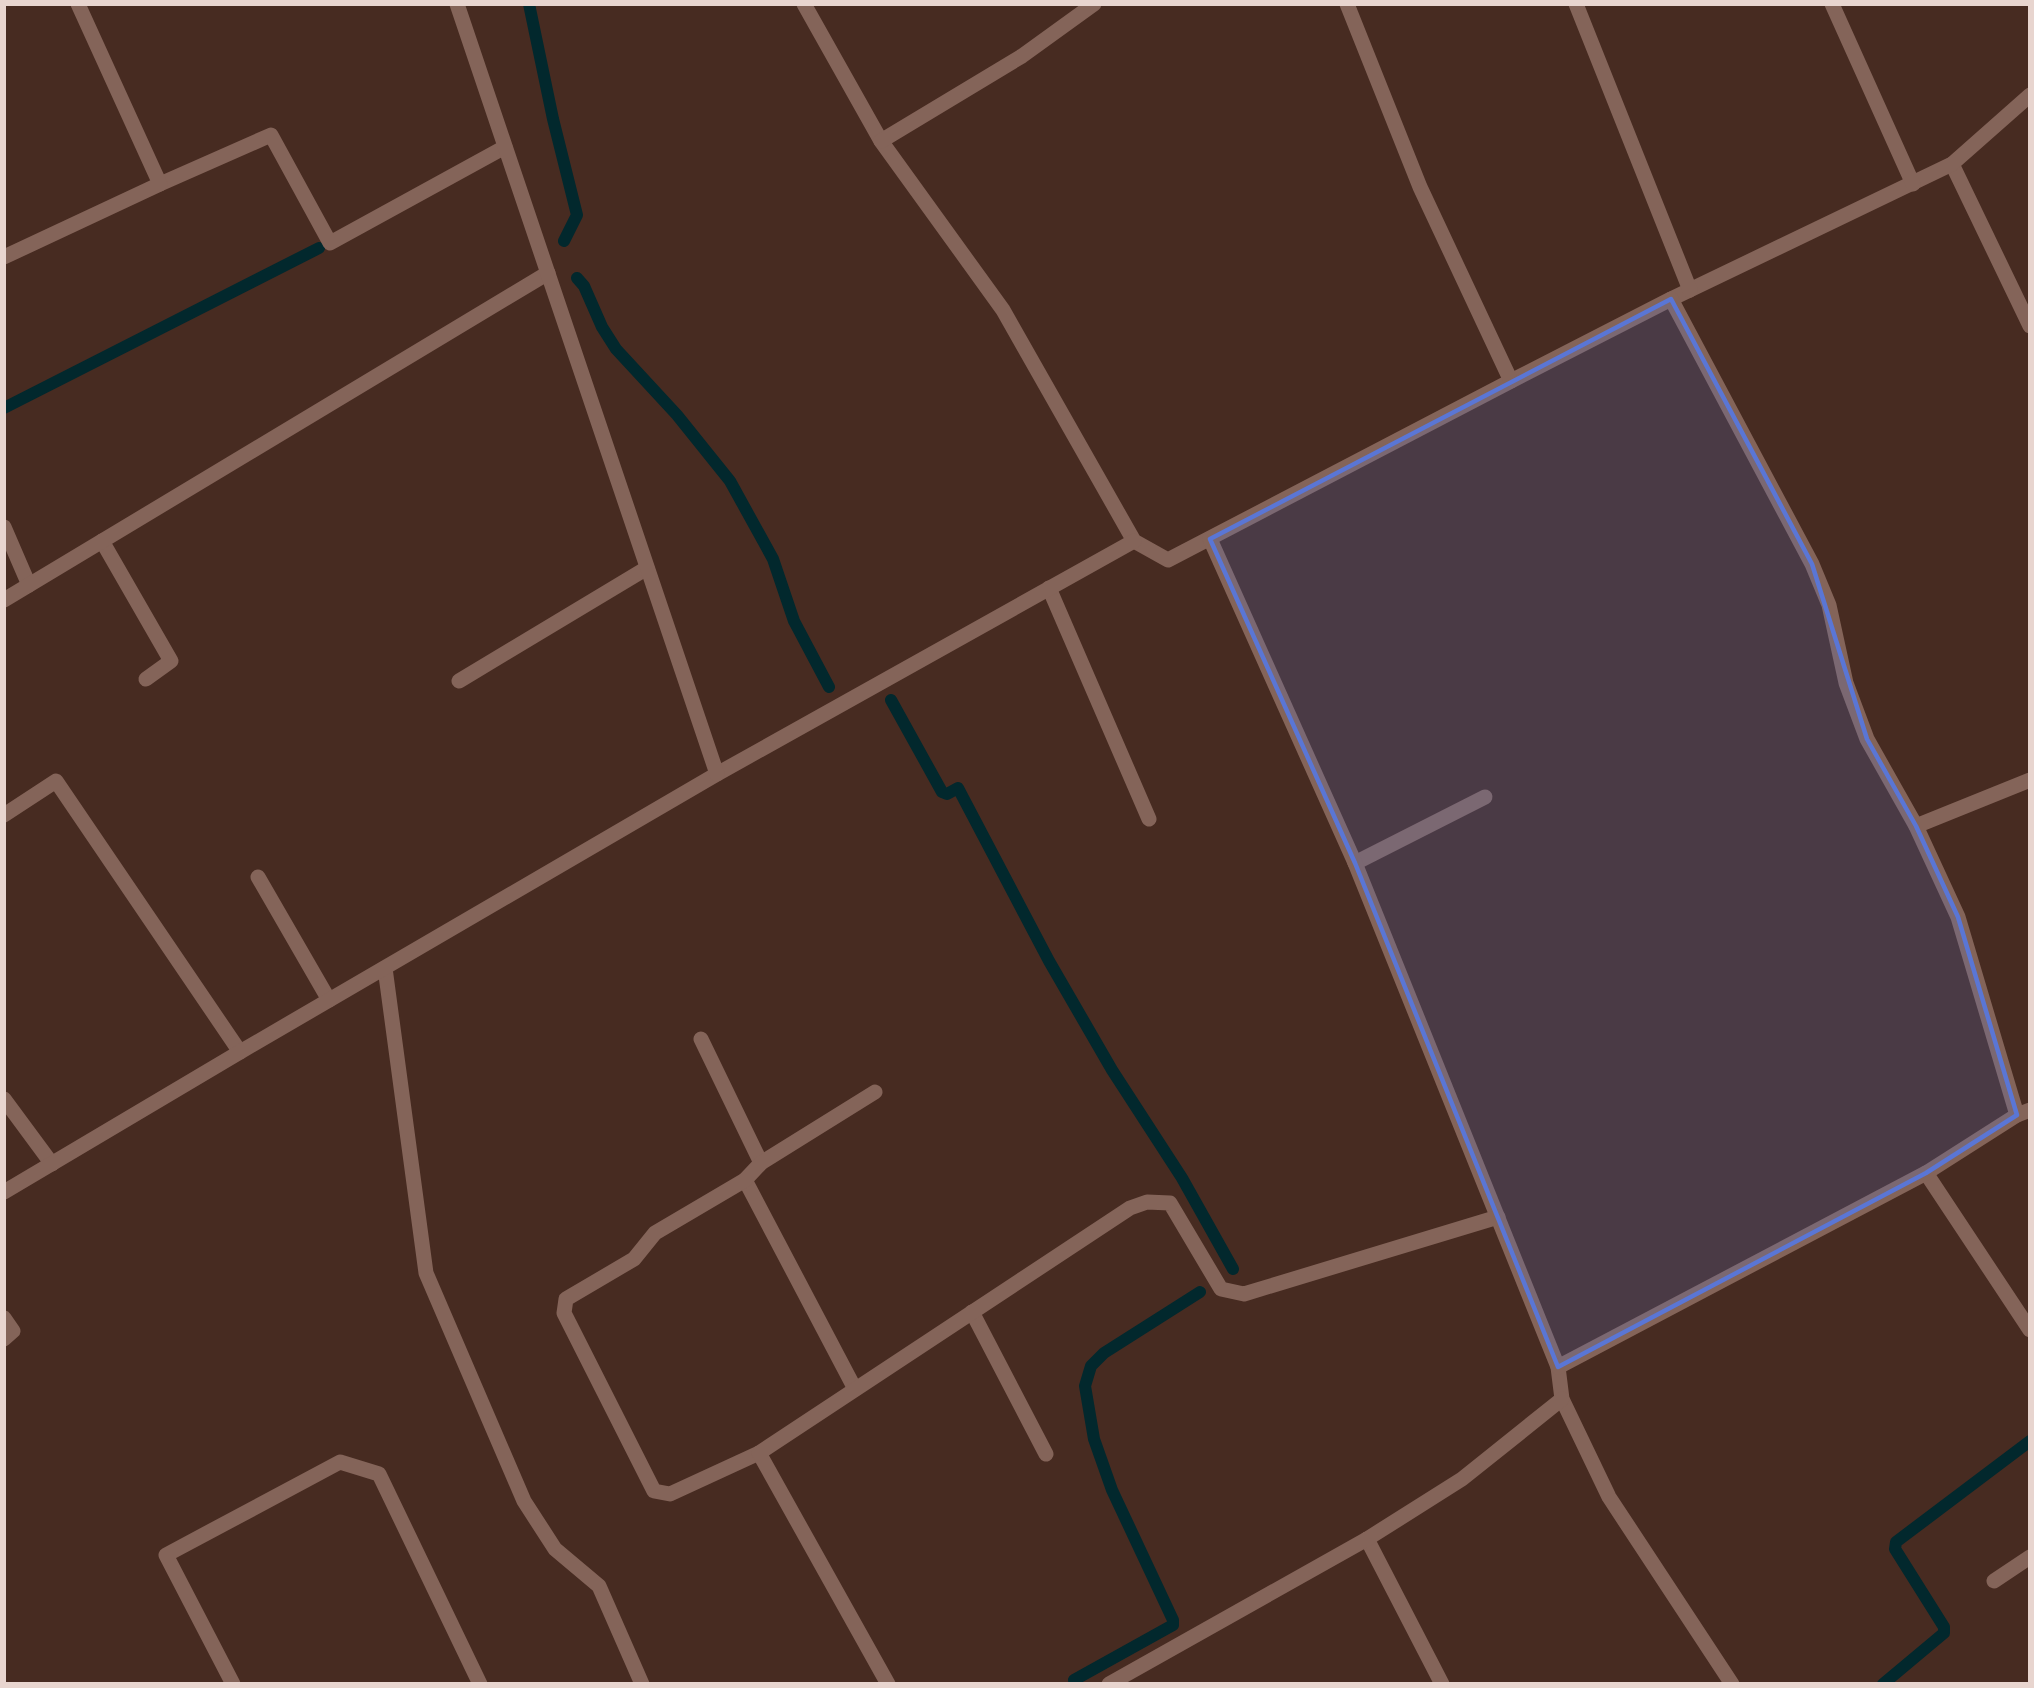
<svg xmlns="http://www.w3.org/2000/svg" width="2034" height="1688" viewBox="0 0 2034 1688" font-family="'Alegreya Sans',sans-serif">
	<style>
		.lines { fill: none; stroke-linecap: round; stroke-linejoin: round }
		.stream { stroke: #02282d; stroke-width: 12 }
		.service { stroke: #846459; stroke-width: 15 }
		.minor { stroke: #846459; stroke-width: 15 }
		.tertiary { stroke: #846459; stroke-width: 15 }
		.marked { fill: #5a76d5; fill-opacity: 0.2; stroke: #5a76d5; stroke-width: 4.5; stroke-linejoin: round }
	</style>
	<rect width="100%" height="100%" fill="#472b21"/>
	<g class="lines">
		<g class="stream">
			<polyline points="529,4 553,119 577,215 564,241"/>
			<polyline points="577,278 584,286 602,327 616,349 677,415 730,481 773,559 794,621 829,687"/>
			<polyline points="4,408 319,248"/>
			<polyline points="891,700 942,792 947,794 958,788 1049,961 1112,1070 1182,1178 1233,1269"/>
			<polyline points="1074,1680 1173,1625 1173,1620 1112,1490 1094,1439 1085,1386 1091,1366 1104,1353 1200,1292"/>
			<polyline points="1883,1684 1944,1633 1944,1627 1895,1549 1896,1542 2030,1441"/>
		</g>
		<g class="service">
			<polyline points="1952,164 2030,326"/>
			<polyline points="102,541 171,661 146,679"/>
			<polyline points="1049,588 1149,819"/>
			<polyline points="459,681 647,568"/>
			<polyline points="1355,863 1485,797"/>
			<polyline points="258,877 329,1000"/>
			<polyline points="1926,1173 2030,1330"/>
			<polyline points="972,1312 1046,1454"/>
			<polyline points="1994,1581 2030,1557"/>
		</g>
		<g class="minor">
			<polyline points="804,4 881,141 1003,310 1134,541 1168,560 1511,381 1671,299 1952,164 2030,95"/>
			<polyline points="1347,4 1420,187 1511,381"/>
			<polyline points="1576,4 1690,290"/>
			<polyline points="1832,4 1913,184"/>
			<polyline points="881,141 1022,56 1094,4"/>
			<polyline points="160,184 271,135 330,243 505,147"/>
			<polyline points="4,257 160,184 78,4"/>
			<polyline points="1671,299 1812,564 1829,605 1846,683 1867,739 1916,826 1958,917 2017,1115"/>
			<polyline points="4,527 29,585"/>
			<polyline points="1210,539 1355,863 1558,1367 1562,1399 1609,1497 1732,1684"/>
			<polyline points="4,600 548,273"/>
			<polyline points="4,815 56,781 240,1052"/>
			<polyline points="1916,826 2030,780"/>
			<polyline points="385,968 426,1273 524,1501 555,1549 599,1586 642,1684"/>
			<polyline points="701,1039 761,1163"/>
			<polyline points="4,1099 52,1164"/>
			<polyline points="745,1180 855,1389"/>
			<polyline points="4,1192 240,1052 717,774 1134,541"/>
			<polyline points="4,1318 13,1331 4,1339"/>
			<polyline points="1558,1367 1926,1173 2017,1115 2030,1110"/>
			<polyline points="759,1453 670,1494 654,1491 564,1313 566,1299 634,1259 655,1233 745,1180 761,1163 875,1092"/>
			<polyline points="1367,1539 1442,1684"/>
			<polyline points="233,1684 166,1555 340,1462 379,1474 480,1684"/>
			<polyline points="888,1684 759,1453 1130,1208 1147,1202 1170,1203 1221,1289 1244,1294 1498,1217"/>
			<polyline points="1109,1684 1367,1539 1462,1479 1562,1399"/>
		</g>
		<polyline class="tertiary" points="457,4 717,774"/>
	</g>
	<path class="marked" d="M1671,299L1812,564L1867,739L1916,826L1958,917L2017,1115L1926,1173L1558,1367L1355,863L1210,539Z"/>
	<rect width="2034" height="1688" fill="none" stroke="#e8d5cf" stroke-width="12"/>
</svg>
